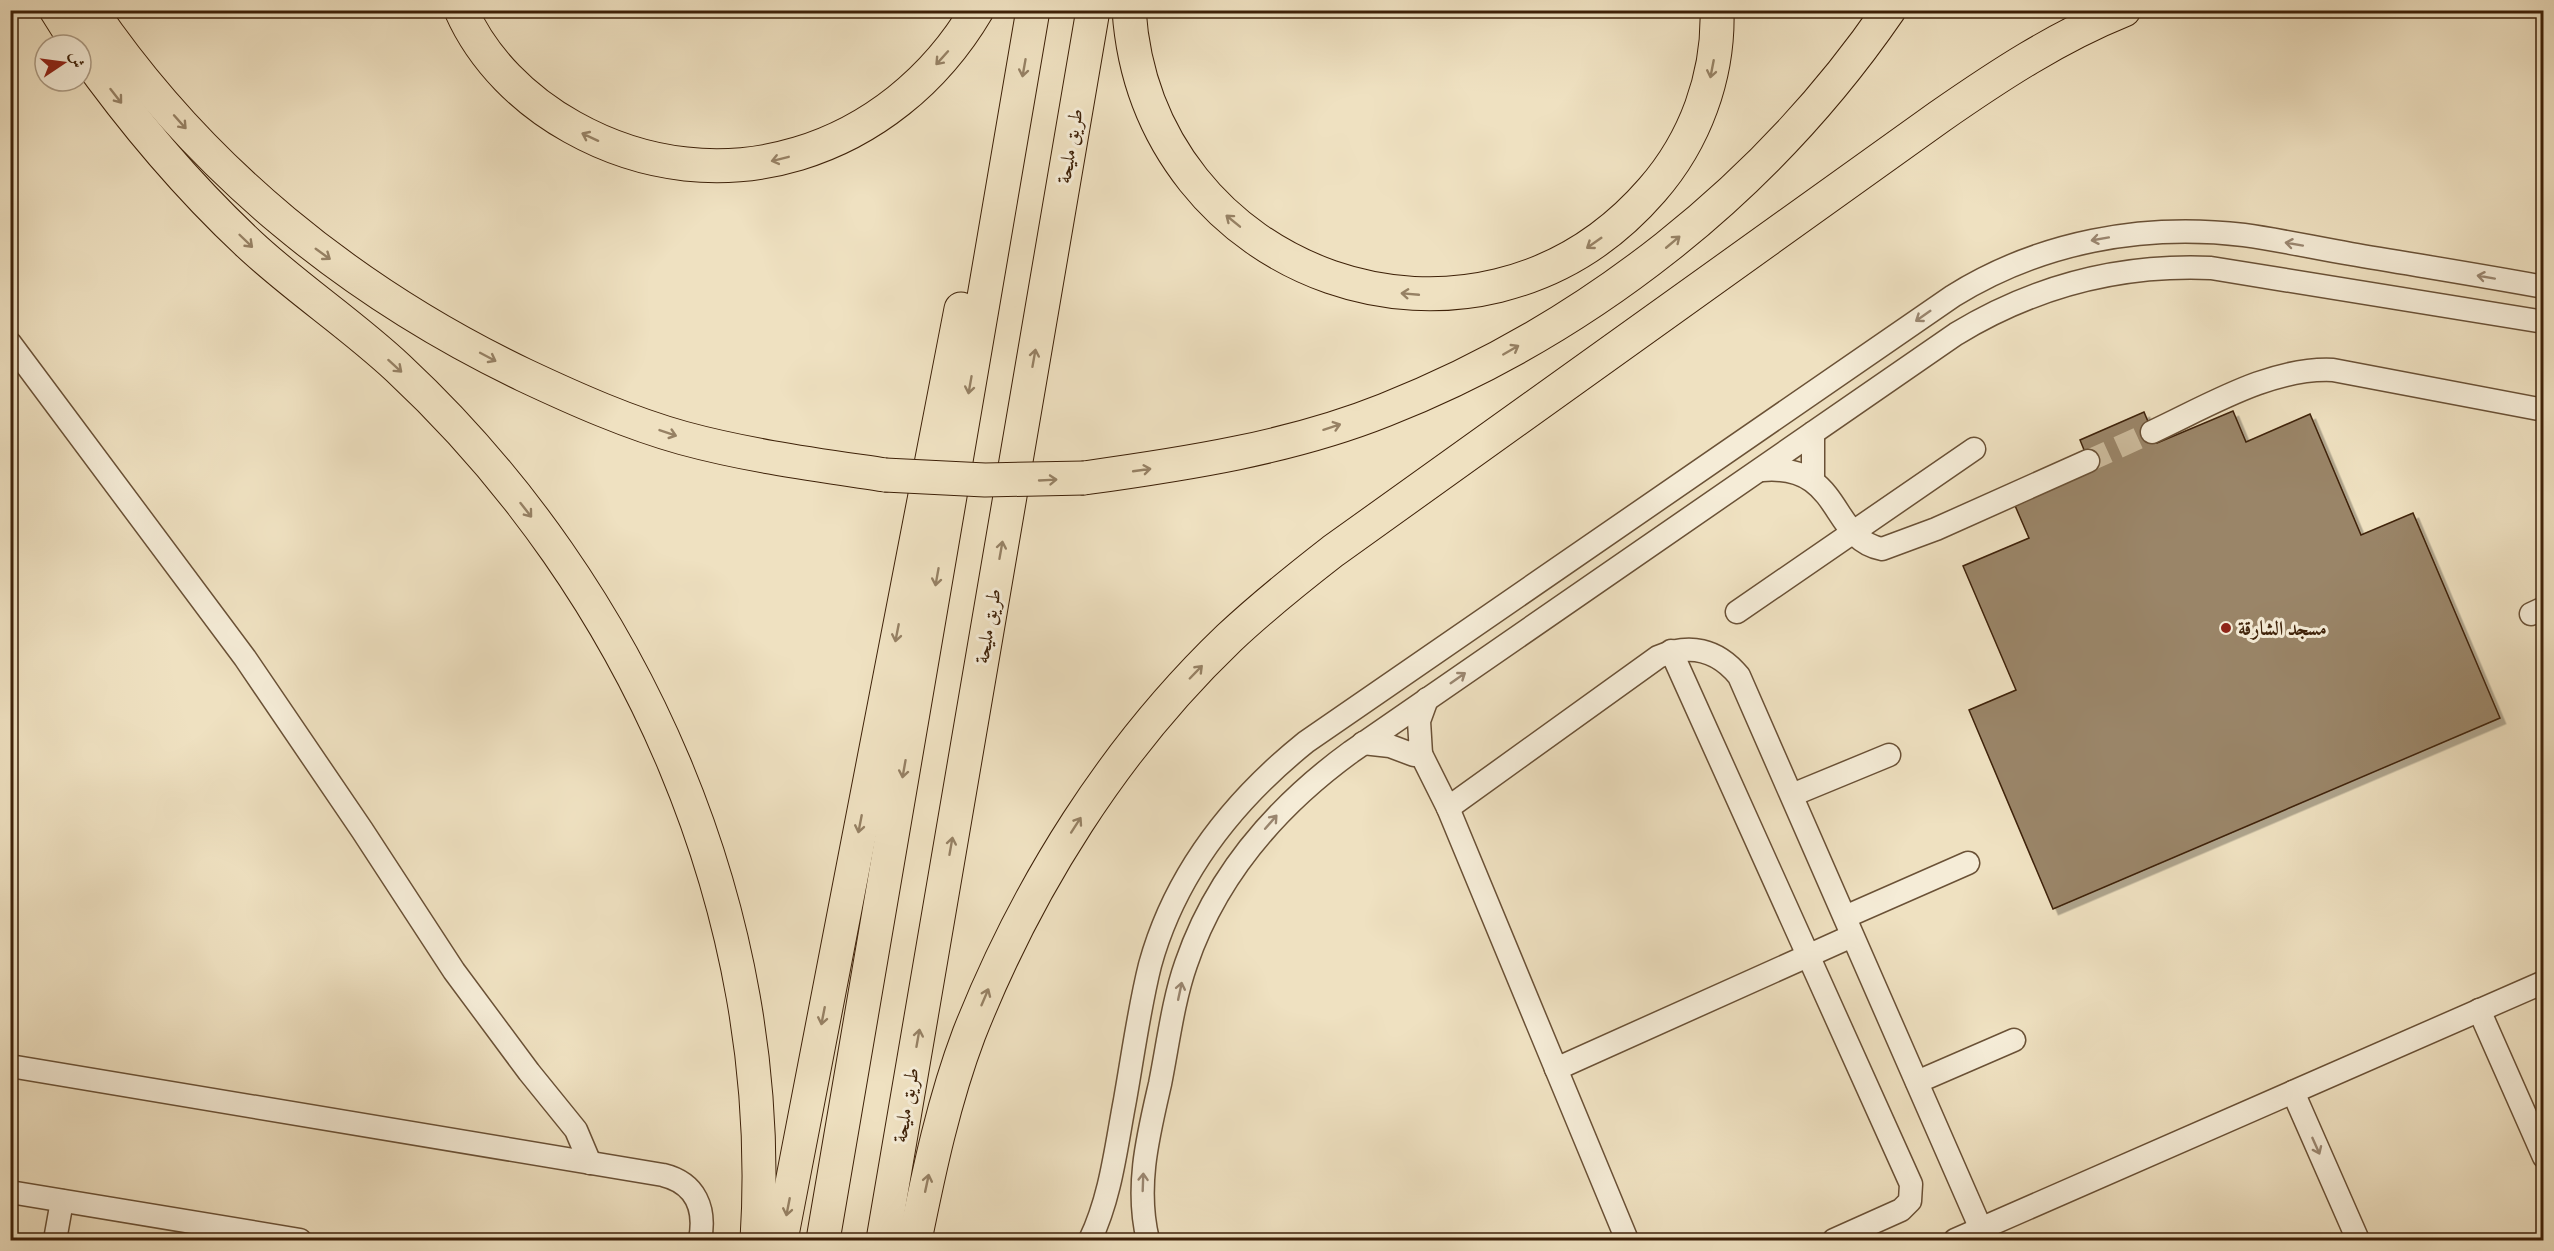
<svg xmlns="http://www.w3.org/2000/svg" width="2554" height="1251" viewBox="0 0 2554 1251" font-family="'IM FELL Double Pica',Amiri,serif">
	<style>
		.building { fill: #9a8568; stroke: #3e2108; stroke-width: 1.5; filter: url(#shadow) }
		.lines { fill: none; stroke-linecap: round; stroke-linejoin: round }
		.minor-tunnel { stroke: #ccbb9c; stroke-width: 22; stroke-dasharray: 22 11; stroke-linecap: butt }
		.minor-casing { stroke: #6a5136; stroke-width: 25 }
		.highway-casing { stroke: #3e2108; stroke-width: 35 }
		.minor { stroke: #f5ecd7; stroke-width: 22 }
		.highway { stroke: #efe1c1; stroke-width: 33 }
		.highway-bridge-casing { stroke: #3e2108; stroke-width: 35; stroke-linecap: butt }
		.highway-bridge { stroke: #efe1c1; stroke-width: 33 }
		.oneway { stroke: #968164 }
		.oneway2 { stroke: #9a8670 }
		.poi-dot { fill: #8f2418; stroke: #f5ecd7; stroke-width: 2 }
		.labels { text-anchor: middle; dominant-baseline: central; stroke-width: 6; stroke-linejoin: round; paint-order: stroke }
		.street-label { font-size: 20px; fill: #3e2108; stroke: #f5ecd7 }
		.poi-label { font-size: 20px; font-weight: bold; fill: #3e2108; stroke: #f5ecd7; text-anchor: start }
	</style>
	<defs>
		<filter id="shadow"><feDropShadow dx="5.5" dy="5.5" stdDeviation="0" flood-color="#0004"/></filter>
	</defs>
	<rect width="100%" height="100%" fill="#efe1c1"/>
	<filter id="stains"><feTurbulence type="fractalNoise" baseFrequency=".00333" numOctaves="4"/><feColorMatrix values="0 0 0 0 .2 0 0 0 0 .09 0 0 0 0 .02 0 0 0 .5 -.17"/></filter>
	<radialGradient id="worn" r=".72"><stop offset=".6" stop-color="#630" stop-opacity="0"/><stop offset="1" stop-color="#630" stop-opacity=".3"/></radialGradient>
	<polygon class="building" points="2233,411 2246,442 2310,414 2361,535 2413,513 2500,718 2053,909 1969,710 2016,690 1963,566 2029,538 2013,501 2091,467 2080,440 2144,412 2157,443"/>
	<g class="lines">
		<polyline class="minor-tunnel" points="2088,461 2152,432"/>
		<defs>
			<g id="minor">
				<polyline points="10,343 245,658 362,830 454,971 529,1072 576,1130 590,1163"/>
				<path d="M2152,432C2208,406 2271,367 2333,370L2544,410"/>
				<path d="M1762,470C1843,463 1829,539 1882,549L1936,529L2088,461"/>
				<polyline points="1813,479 1813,433"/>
				<polyline points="1737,612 1974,449"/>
				<polyline points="2531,614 2544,608"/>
				<polyline points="1671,651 1911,1184 1910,1201 1901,1210 1834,1240"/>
				<polyline points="1363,743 1390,746 1414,755 1421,754 1419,721 1427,699"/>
				<polyline points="1421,754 1448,808 1627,1240"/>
				<polyline points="1792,795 1889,755"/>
				<path d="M1448,808L1658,657C1689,643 1717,649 1739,676L1981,1229"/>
				<polyline points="1845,917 1968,863"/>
				<polyline points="2479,1010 2544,1157"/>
				<path d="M10,1066L663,1175C696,1183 706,1209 700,1240"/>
				<polyline points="1556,1069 1852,936"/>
				<polyline points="1917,1082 2014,1040"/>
				<polyline points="2293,1092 2358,1240"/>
				<polyline points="10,1192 300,1240"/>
				<polyline points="55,1240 62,1201"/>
				<path d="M1090,1240C1111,1196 1116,1147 1125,1100C1133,1055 1139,1009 1150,965C1175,874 1234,800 1306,742L1953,296C2040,242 2142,223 2244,235C2280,240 2316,248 2351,254C2415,265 2479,275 2544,287"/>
				<path d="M1148,1240C1135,1187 1148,1136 1160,1084C1168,1044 1173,1001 1186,964C1216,876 1277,806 1351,752L1956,334C2035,286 2118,264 2211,268L2544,322"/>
				<polyline points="1955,1240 2544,982"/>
			</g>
			<g id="highway">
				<polyline points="56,10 78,45"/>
				<path d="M91,10C200,170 351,292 524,375C575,399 629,423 683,438C749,456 818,465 885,475"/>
				<path d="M461,10C483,60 525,101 572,127C720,210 892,154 977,10"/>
				<path d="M1129,10C1147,278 1475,394 1652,190C1695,141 1719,76 1717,10"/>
				<path d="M81,49C130,118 187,186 249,244C296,288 351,324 398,368C636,590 778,913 757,1240"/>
				<path d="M1084,478C1185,464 1290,448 1385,410C1587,330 1766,189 1889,10"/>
				<polyline points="781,1240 961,309"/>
				<polyline points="823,1240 1033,10"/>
				<polyline points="883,1240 1093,10"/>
				<path d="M915,1240C929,1171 944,1100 969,1034C1027,887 1114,748 1229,638C1262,607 1297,579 1333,551L1939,117C1998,76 2057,37 2124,10"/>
			</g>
		</defs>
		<use href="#minor" class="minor-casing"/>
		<use href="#highway" class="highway-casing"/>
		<use href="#minor" class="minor"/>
		<use href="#highway" class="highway"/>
		<defs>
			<polyline id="highway-bridge" points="885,475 985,480 1084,478"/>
		</defs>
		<use href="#highway-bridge" class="highway-bridge-casing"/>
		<use href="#highway-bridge" class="highway-bridge"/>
	</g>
	<defs><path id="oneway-shaft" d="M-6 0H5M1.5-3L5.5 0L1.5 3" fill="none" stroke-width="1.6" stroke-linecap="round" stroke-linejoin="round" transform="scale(1.5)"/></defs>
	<g class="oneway">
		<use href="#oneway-shaft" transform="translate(942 58) rotate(132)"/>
		<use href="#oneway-shaft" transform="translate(1024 68) rotate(100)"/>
		<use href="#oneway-shaft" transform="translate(1712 69) rotate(101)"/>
		<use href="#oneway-shaft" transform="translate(116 96) rotate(52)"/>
		<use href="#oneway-shaft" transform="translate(180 122) rotate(48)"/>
		<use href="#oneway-shaft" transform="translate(590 137) rotate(-155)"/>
		<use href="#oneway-shaft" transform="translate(780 159) rotate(166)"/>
		<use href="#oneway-shaft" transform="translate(1233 221) rotate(-141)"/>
		<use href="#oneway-shaft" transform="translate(246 241) rotate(44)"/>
		<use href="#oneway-shaft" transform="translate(1673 242) rotate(-40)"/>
		<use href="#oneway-shaft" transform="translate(1594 243) rotate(145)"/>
		<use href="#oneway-shaft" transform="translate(323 254) rotate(36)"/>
		<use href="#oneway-shaft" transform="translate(1410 294) rotate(-175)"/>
		<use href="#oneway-shaft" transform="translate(1511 350) rotate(-30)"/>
		<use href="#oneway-shaft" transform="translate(488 357) rotate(28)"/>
		<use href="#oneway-shaft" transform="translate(1034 358) rotate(-80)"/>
		<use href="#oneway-shaft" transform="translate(395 366) rotate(42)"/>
		<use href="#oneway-shaft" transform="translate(970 385) rotate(100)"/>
		<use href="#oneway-shaft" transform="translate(1332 427) rotate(-18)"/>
		<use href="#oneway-shaft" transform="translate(668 433) rotate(19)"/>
		<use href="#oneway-shaft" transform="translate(1142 470) rotate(-8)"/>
		<use href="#oneway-shaft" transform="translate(1048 480) rotate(-3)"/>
		<use href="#oneway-shaft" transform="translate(526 510) rotate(52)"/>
		<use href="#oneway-shaft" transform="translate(1001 550) rotate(-80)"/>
		<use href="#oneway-shaft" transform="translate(937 577) rotate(100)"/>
		<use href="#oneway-shaft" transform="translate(897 633) rotate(101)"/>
		<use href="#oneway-shaft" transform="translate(1196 672) rotate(-46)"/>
		<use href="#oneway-shaft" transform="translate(904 769) rotate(100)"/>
		<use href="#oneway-shaft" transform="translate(860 824) rotate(101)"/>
		<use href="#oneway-shaft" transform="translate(1076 825) rotate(-57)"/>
		<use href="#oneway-shaft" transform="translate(951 846) rotate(-80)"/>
		<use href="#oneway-shaft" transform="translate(985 997) rotate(-67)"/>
		<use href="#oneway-shaft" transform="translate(823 1016) rotate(101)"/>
		<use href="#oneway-shaft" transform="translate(918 1038) rotate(-80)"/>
		<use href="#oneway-shaft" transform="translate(927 1183) rotate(-78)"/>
		<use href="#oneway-shaft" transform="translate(788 1207) rotate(101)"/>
	</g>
	<g class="oneway2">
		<use href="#oneway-shaft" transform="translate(2100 239) rotate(170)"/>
		<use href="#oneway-shaft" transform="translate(2294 244) rotate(-170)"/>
		<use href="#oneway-shaft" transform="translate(2486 277) rotate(-170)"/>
		<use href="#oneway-shaft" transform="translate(1923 316) rotate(145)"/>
		<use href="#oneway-shaft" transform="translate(1458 678) rotate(-35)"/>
		<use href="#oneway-shaft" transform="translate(1271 822) rotate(-49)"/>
		<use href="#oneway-shaft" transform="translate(1180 991) rotate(-78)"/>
		<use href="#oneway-shaft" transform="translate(2316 1146) rotate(66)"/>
		<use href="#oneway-shaft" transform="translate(1143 1182) rotate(-88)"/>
	</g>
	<circle class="poi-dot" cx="2226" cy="628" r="6"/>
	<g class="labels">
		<g class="street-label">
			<text transform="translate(1070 146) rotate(-80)">طريق مليحة</text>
			<text transform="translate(988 626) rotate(-80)">طريق مليحة</text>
			<text transform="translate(906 1105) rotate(-80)">طريق مليحة</text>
		</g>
		<g class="poi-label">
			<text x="2238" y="628">مسجد الشارقة</text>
		</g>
	</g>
	<rect width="2554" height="1251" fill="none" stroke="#efe1c1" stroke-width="36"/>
	<rect x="12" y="12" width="2530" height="1227" fill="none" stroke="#3e2108" stroke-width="3"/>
	<rect x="18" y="18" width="2518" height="1215" fill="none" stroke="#3e2108" stroke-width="1.5"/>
	<g transform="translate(63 63) rotate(77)"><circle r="28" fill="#f5ecd7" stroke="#ac9b84" stroke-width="1.5"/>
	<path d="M0-4.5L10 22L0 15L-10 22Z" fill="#8f2418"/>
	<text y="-9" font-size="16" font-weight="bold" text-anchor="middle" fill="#3e2108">ش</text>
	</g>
	<rect width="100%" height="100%" filter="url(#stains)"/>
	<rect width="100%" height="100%" fill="url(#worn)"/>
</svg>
